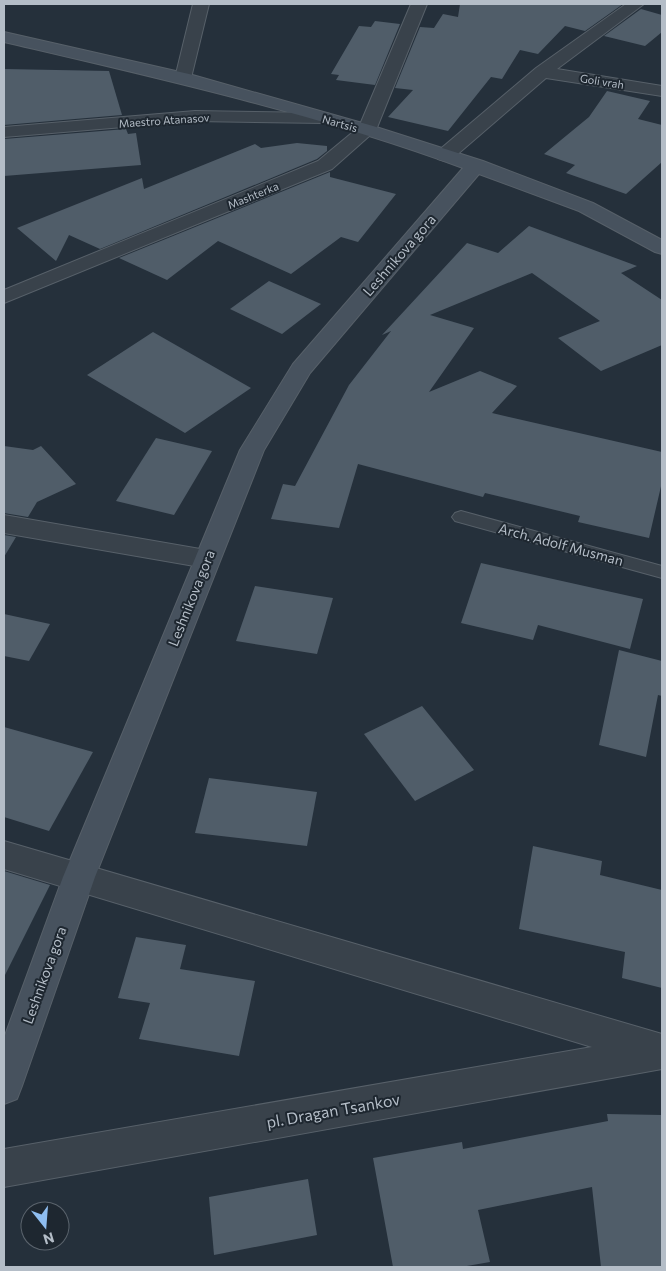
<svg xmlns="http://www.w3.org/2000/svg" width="666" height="1271" viewBox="0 0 666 1271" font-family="Commissioner,sans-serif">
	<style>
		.building { fill: #505d69 }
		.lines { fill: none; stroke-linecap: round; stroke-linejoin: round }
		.lane-casing { stroke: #576069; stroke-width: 2 }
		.street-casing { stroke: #576069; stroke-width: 2 }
		.secondary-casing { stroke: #576069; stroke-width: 2 }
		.lane { fill: #39424b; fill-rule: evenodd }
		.street { fill: #39424b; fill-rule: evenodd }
		.secondary { fill: #47525e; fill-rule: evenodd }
		.labels { text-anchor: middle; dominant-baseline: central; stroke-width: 4; stroke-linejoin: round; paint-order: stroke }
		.far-street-label { font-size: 11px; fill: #b4bdc7; stroke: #1e2730 }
		.street-label { font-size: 14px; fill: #b4bdc7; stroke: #1e2730 }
		.near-street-label { font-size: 16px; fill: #b4bdc7; stroke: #1e2730 }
	</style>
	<rect width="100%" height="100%" fill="#25303b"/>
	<g class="building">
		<polygon points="460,4 623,4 585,31 565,26 538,54 520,50 502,79 491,77 448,131 388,117 413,90 395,88 420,27 434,28 443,14 458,17"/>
		<polygon points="641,9 662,15 662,32 645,46 604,36"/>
		<polygon points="375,21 400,24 375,85 336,80 339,75 331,74 359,26 371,27"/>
		<polygon points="4,69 109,71 122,115 4,125"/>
		<polygon points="607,91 650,101 638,119 662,125 662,162 626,194 566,173 575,165 544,154 589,117"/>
		<polygon points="126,129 128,134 136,133 141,165 4,176 4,139"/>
		<polygon points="297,143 327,146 327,151 317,159 100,249 69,235 56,261 17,228 142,178 144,189 255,144 261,148"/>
		<polygon points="330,172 330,177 396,194 358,242 341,237 291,274 218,241 167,280 119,258"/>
		<polygon points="529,226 637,266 621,273 662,300 662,345 601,371 558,338 600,321 532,273 430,315 474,328 429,392 480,371 517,386 492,413 662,452 662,482 649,538 578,522 580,516 485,493 483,497 358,464 339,528 271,519 283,484 295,486 349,385 391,331 382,335 467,243 498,253"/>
		<polygon points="269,281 321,304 282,334 230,309"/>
		<polygon points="153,332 251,388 185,433 87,375"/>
		<polygon points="156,438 212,451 174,515 116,501"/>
		<polygon points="4,446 33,450 41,446 76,484 37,502 28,517 4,513"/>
		<polygon points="4,535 16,537 4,557"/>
		<polygon points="481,563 643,599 630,649 538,625 533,640 461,623"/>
		<polygon points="255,586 333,598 317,654 236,641"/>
		<polygon points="4,614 50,624 29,661 4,656"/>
		<polygon points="619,650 662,661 662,696 658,695 646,757 599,745"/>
		<polygon points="422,706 474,770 415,801 364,734"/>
		<polygon points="4,727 93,752 49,831 4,817"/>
		<polygon points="209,778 317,792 307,846 195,833"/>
		<polygon points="533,846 602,861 600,875 662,890 662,988 622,978 625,952 519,929"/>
		<polygon points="4,871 50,885 4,977"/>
		<polygon points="136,937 186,945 180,969 255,981 239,1056 139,1039 150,1003 118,998"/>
		<polygon points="607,1114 662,1115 662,1267 601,1267 592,1187 478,1210 490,1262 461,1267 393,1267 373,1158 462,1142 463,1149 608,1121"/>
		<polygon points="308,1179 317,1235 214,1255 209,1197"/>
	</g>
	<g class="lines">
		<defs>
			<polygon id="lane" points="461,511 662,566 662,578 455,521 452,517 455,513"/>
			<g id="street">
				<polygon points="193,4 209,4 191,78 189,82 177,82 175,78"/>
				<polygon points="411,4 427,4 376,130 332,169 4,303 4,290 318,161 359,127"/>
				<polygon points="626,4 644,4 557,69 662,86 662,96 546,78 452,159 445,161 438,159 436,155 438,151 536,68"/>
				<polygon points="195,111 324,113 330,114 333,118 330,122 324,123 195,121 4,137 4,127"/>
				<polygon points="4,515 206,550 215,552 219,559 215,566 206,568 4,533"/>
				<polygon points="4,841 662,1034 662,1069 4,1187 4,1149 592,1047 4,869"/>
			</g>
			<path id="secondary" d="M4,32L189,74L373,126L483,161L593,203L662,240V254L655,252L579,211L479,174L310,373L264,450L95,877L22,1086L17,1099L4,1104V1038L63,877L240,450L293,364L463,168C314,113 158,78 4,42Z"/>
		</defs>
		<use href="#lane" class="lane-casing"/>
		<use href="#street" class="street-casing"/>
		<use href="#secondary" class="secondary-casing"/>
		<use href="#lane" class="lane"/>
		<use href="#street" class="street"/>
		<use href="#secondary" class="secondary"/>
	</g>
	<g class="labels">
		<g class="far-street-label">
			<text transform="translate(602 81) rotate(9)">Goli vrah</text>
			<text transform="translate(164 120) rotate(-4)">Maestro Atanasov</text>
			<text transform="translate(340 123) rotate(16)">Nartsis</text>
			<text transform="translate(253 195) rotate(-22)">Mashterka</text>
		</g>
		<g class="street-label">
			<text transform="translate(399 255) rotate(-49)">Leshnikova gora</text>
			<text transform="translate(561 544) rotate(15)">Arch. Adolf Musman</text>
			<text transform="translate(191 598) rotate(-68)">Leshnikova gora</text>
			<text transform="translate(44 975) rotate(-70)">Leshnikova gora</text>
		</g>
		<g class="near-street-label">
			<text transform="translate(333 1110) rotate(-10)">pl. Dragan Tsankov</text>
		</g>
	</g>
	<rect width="666" height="1271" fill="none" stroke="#b4bdc7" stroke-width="10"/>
	<g transform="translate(45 1226) rotate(163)"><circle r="24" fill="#1e2730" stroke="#5a636c"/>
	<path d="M0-4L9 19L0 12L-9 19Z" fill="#8fbef1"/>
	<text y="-8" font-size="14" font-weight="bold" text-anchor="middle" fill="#b4bdc7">N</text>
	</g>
</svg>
